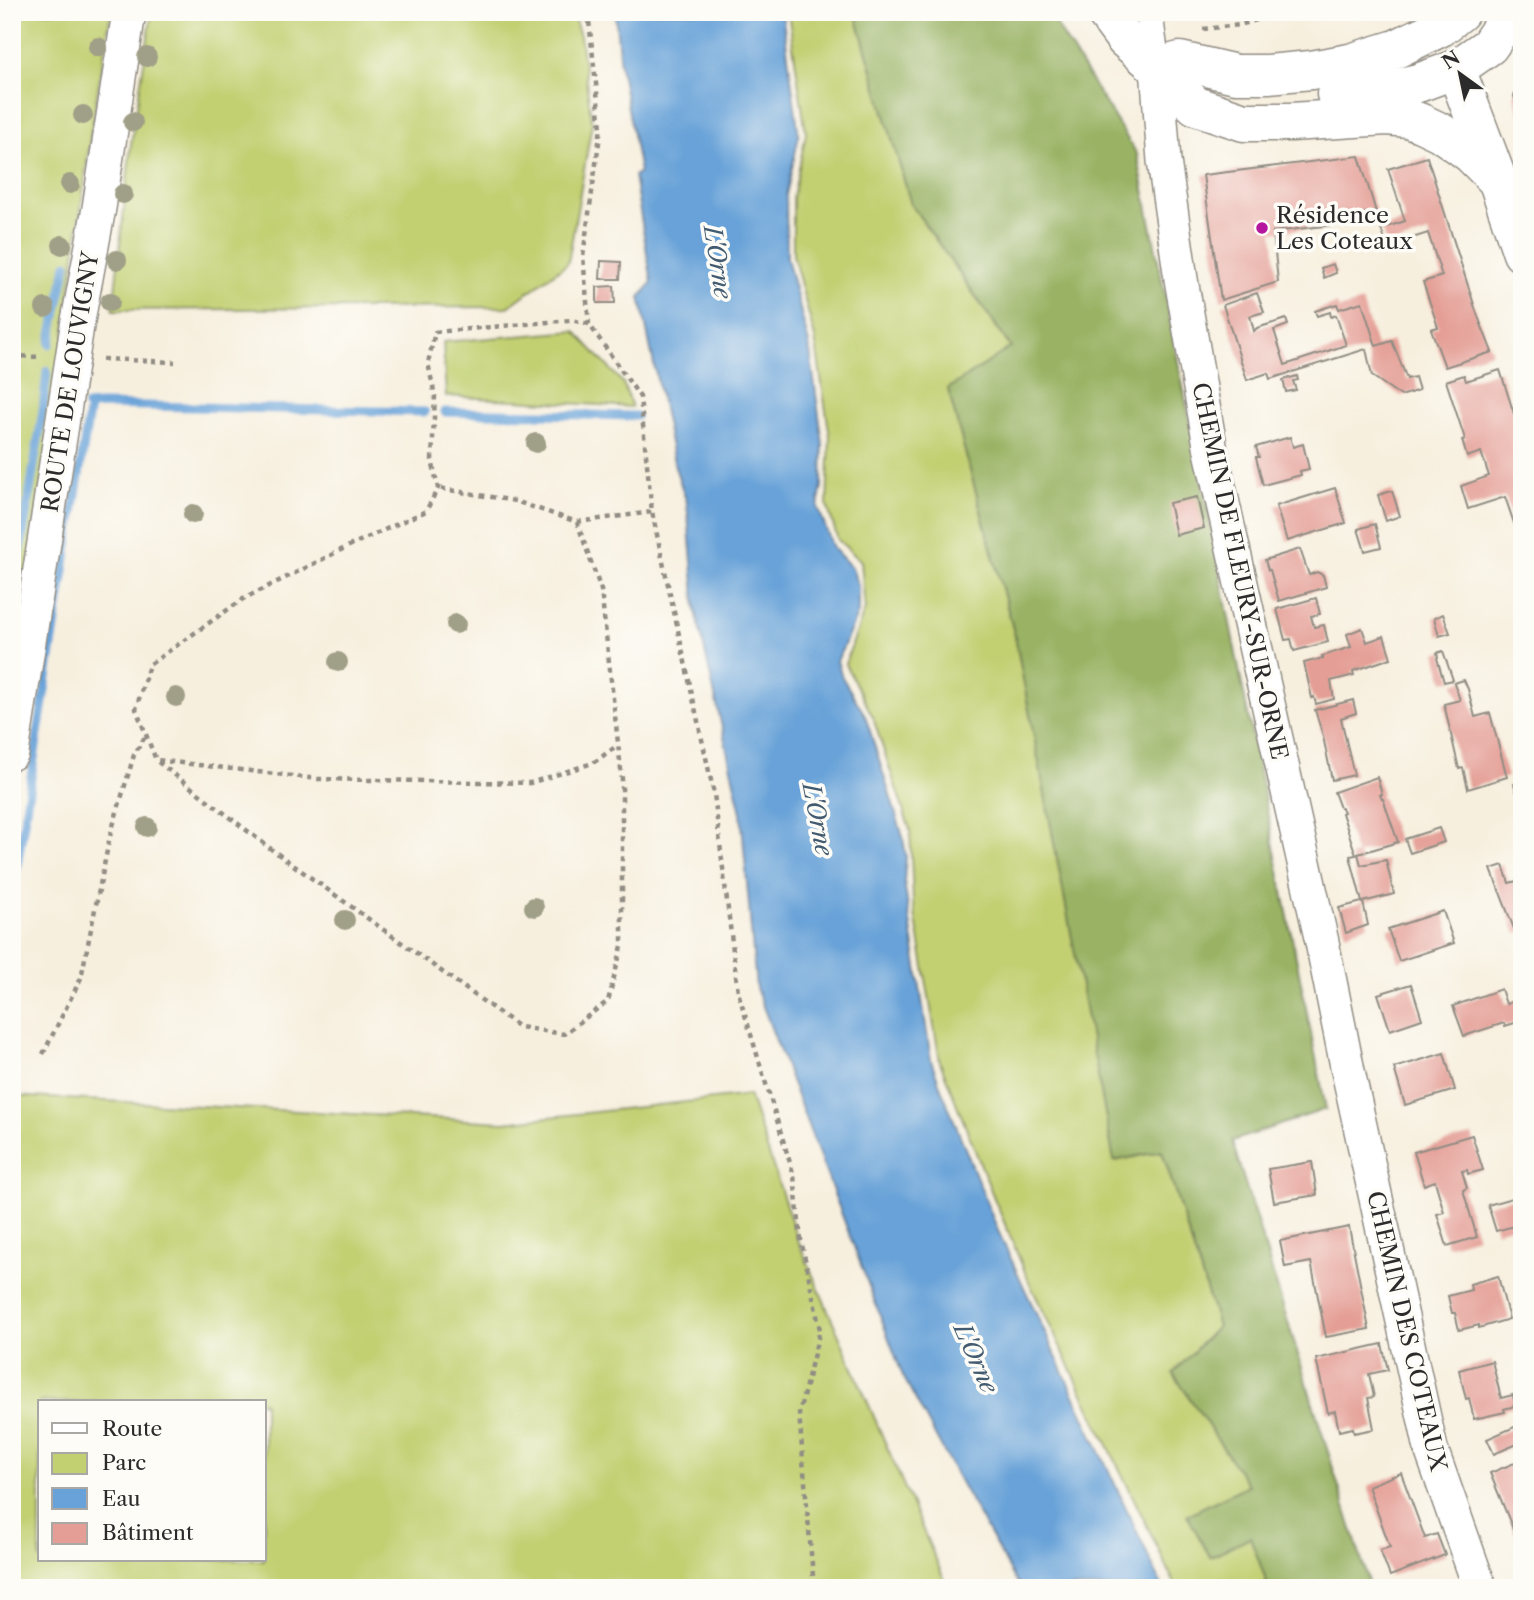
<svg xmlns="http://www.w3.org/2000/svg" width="1534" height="1600" viewBox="0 0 1534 1600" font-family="'Libre Caslon Text',serif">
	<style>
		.green { fill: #c2d072; stroke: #767e4e; stroke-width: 2; fill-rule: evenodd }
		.forest { fill: #99b264; stroke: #626e48; stroke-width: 2 }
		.water { fill: #68a2d8; stroke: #4a6682; stroke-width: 2 }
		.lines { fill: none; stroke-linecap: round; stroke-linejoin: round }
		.stream { stroke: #68a2d8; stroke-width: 9 }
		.building { fill: #e49e95 }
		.minor-casing { stroke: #918d84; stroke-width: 29 }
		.tertiary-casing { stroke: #918d84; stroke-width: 36 }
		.secondary-casing { stroke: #918d84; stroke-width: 41 }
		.path { stroke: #918d84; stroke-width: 4.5; stroke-dasharray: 5 5; stroke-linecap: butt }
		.minor { stroke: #fff; stroke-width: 26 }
		.tertiary { stroke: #fff; stroke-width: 33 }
		.secondary { stroke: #fff; stroke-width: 38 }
		.tree { fill: #a09f87 }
		.poi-dot { fill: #b5179e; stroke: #fdfcf7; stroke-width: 2.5 }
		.labels { text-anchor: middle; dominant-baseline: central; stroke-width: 7; stroke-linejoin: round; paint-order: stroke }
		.poi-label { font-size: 23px; fill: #2b2b2b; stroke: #fdfcf7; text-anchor: start }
		.street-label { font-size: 23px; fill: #2b2b2b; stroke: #fdfcf7 }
		.water-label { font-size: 24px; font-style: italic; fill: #435b70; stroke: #fdfcf7 }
	</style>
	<rect width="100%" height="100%" fill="#fdfcf7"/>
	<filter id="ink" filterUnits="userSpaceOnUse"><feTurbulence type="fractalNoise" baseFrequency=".0143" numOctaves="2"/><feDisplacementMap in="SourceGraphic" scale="14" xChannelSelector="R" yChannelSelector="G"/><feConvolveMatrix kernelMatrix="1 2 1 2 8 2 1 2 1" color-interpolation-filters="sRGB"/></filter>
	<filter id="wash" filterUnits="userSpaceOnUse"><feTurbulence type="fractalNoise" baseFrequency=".00686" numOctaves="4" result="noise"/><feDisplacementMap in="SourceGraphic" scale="28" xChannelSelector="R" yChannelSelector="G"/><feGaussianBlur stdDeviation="1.57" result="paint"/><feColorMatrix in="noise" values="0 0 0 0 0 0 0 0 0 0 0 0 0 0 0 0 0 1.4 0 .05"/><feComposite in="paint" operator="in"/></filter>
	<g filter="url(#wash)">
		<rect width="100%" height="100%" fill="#f7efde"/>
		<g class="green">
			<polygon points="12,12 111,12 91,131 65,332 12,679 12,361 15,361 19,343 12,342"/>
			<polygon points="152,12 572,12 580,36 592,123 568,263 508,307 113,310 131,144"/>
			<polygon points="788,12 855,12 911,204 1011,348 948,389 1015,636 1115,1161 1162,1151 1218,1326 1173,1373 1248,1485 1188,1516 1250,1537 1269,1588 1177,1588 1030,1284 994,1198 940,1062 913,902 910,830 872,715 845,664 865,609 861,561 838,540 827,505 830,437 815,338 793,255 793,198 806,133"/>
			<polygon points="575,331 623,383 632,407 446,396 443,342"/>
			<path d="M749,1095L798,1241L948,1588H12V1096L504,1122ZM264,1402V1560H40V1402Z"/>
		</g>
		<polygon class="forest" points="855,12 1053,12 1057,26 1137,154 1326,1109 1232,1141 1370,1588 1269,1588 1250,1537 1210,1557 1187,1515 1248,1485 1173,1373 1218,1326 1162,1151 1114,1161 1015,636 948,389 1011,347 911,204"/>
		<polygon class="water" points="615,12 782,12 799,136 786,195 787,258 809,344 823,444 822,486 818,507 833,548 852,568 858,586 858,613 837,661 842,677 865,715 903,837 906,857 904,881 931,1060 941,1088 999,1233 1163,1588 1020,1588 965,1491 903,1376 756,988 741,813 696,611 687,503 675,467 640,297 652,283 634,176 640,172 620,66"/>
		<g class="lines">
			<g class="stream">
				<polyline points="50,344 67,264"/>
				<polyline points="87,406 101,405 425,412"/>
				<polyline points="445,412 636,416"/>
				<polyline points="12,602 43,410 47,371"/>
				<polyline points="12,897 90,406"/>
			</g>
		</g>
		<g id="blocks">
			<g class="building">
				<polygon points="1521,72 1522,72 1521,119 1514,96"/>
				<polygon points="1359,156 1376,212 1340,216 1341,224 1273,232 1278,282 1221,300 1203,175"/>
				<polygon points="1427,157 1477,314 1492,352 1445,367 1431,329 1438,327 1423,282 1442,276 1428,233 1387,246 1381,229 1405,221 1388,169"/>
				<polygon points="601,261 621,262 620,279 600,279"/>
				<polygon points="1333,264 1336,273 1324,278 1321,268"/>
				<polygon points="614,286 615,303 597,303 597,287"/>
				<polygon points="1257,293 1264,312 1250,316 1254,331 1257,328 1286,319 1288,325 1274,330 1285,365 1346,345 1336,315 1331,317 1330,312 1317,316 1315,311 1337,304 1339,309 1362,302 1376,346 1392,341 1407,379 1415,377 1419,390 1401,396 1372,376 1366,349 1270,379 1268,373 1247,380 1223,305"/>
				<polygon points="1500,370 1522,439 1522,524 1515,526 1505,497 1468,509 1461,486 1489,476 1481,452 1467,457 1462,440 1465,439 1446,381 1464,375 1466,381"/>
				<polygon points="1297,376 1298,380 1293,381 1296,390 1286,392 1283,380"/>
				<polygon points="1290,437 1293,447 1303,444 1309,469 1300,471 1301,475 1263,485 1256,457 1259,457 1256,447"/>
				<polygon points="1335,488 1346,523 1287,541 1276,506"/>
				<polygon points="1392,491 1400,516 1386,521 1378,495"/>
				<polygon points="1197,497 1204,528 1176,535 1169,503"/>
				<polygon points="1375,524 1381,547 1365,551 1358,529"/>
				<polygon points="1300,549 1309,575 1317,572 1323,575 1326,587 1279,601 1270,570 1268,570 1265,560"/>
				<polygon points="1316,598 1320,614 1311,616 1314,627 1324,625 1328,642 1294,651 1291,639 1285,640 1277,609"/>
				<polygon points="1443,614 1450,633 1439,636 1434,618"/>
				<polygon points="1362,628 1367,642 1384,636 1391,658 1353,671 1354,675 1331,681 1334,699 1316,704 1314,697 1312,698 1304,663 1323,658 1322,656 1351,647 1347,634"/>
				<polygon points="1443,651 1453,680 1444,682 1437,658 1438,657 1437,653"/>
				<polygon points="1464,680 1468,689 1475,717 1490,713 1507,777 1468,789 1463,768 1459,769 1444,704 1460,700 1454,683"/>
				<polygon points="1353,700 1356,713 1341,718 1354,775 1332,780 1323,736 1315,710"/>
				<polygon points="1377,777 1382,794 1380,795 1382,799 1383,799 1398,842 1358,854 1361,865 1386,860 1394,894 1363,902 1368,925 1346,933 1339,908 1362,902 1350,856 1356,855 1342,813 1344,812 1342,808 1340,808 1334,792"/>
				<polygon points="1522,781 1522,806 1521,806 1514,784"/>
				<polygon points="1439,828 1444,842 1410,853 1405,839"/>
				<polygon points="1503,865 1509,883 1517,881 1522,894 1522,932 1516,934 1491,869"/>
				<polygon points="1443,911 1454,943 1399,961 1388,929"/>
				<polygon points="1411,984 1422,1019 1390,1030 1378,994"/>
				<polygon points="1501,989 1506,1004 1522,998 1522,1033 1518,1022 1505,1026 1504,1023 1464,1036 1453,1006"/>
				<polygon points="1444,1053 1455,1090 1405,1105 1394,1068"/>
				<polygon points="1472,1135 1483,1170 1468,1174 1467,1170 1462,1171 1467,1188 1463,1190 1477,1237 1447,1246 1437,1214 1444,1212 1435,1181 1424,1185 1414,1152"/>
				<polygon points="1312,1162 1317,1195 1274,1202 1268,1169"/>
				<polygon points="1522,1195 1522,1233 1517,1235 1514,1226 1496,1231 1488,1205"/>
				<polygon points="1349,1227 1369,1329 1326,1337 1311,1262 1285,1267 1280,1241"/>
				<polygon points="1498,1276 1509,1319 1479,1328 1479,1325 1459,1330 1455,1313 1452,1313 1448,1296 1471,1290 1470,1284"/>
				<polygon points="1382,1344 1388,1370 1369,1374 1374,1397 1368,1398 1374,1429 1354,1433 1353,1428 1339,1431 1335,1411 1328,1413 1316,1359"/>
				<polygon points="1492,1361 1501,1398 1513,1395 1515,1406 1504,1409 1505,1412 1474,1419 1469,1398 1466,1399 1459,1370"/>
				<polygon points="1519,1425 1522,1431 1522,1442 1494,1454 1487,1439"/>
				<polygon points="1522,1460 1522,1551 1490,1473"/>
				<polygon points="1401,1473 1425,1538 1437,1534 1445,1555 1390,1576 1380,1550 1390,1547 1368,1486"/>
			</g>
		</g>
	</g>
	<g filter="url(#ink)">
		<use href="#blocks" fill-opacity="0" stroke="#918d84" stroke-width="2"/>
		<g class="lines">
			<defs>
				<polyline id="minor" points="1149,12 1157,67"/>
				<g id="tertiary">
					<polyline points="1157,67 1164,161 1181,279 1211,451 1322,942 1348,1071 1431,1449 1480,1588"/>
					<polyline points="12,753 77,326 99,208 129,12"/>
				</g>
				<g id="secondary">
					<polyline points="1105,12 1125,39 1157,67 1179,91 1196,106 1244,122 1291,122 1387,116 1408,118 1421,123 1440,132 1459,145 1471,154 1499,182"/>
					<polyline points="1157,67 1180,61 1236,74 1268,74 1311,70 1350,63 1396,49 1441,27 1460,12"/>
					<polyline points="1456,69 1495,173 1522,253"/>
					<polyline points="1336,94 1401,87 1418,83 1456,69 1489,46 1512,12"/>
				</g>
			</defs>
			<use href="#minor" class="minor-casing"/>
			<use href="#tertiary" class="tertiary-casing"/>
			<use href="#secondary" class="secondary-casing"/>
			<g class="path">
				<polyline points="588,12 601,128 583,256 589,324 640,397 652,512 714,794 738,992 794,1176 801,1240 820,1330 799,1413 814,1588"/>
				<polyline points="1203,29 1240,25 1284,12"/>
				<polyline points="589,324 571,320 435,332 428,363 435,396 432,460 438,488 426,511 349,546 243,599 149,665 136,709 156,760 318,779 530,783 593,763 618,745"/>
				<polyline points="12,356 41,357"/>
				<polyline points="102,359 175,362"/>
				<polyline points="577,522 652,512"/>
				<polyline points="158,762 271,849 519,1027 564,1034 608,1001 622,946 622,779 601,590 577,522 515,501 438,488"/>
				<polyline points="43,1054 81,978 110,836 134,755 146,735"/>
			</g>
			<use href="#minor" class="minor"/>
			<use href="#tertiary" class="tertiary"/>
			<use href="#secondary" class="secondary"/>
		</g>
		<g class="tree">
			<circle cx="98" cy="47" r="10"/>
			<circle cx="147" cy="57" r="10"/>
			<circle cx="83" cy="115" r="10"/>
			<circle cx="133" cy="122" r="10"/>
			<circle cx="70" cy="184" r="10"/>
			<circle cx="123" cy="194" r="10"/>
			<circle cx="62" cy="245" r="10"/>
			<circle cx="117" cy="260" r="10"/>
			<circle cx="110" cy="302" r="10"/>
			<circle cx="45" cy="308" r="10"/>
			<circle cx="536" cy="443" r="10"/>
			<circle cx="193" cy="514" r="10"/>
			<circle cx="456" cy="624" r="10"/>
			<circle cx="338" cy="662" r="10"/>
			<circle cx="176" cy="697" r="10"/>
			<circle cx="147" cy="827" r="10"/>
			<circle cx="534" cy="907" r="10"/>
			<circle cx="345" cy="920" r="10"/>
		</g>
	</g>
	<circle class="poi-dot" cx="1262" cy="228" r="7"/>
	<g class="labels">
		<g class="poi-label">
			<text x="1276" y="215">Résidence<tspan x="1276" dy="26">Les Coteaux</tspan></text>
		</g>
		<g class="street-label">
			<text transform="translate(70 382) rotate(-81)">ROUTE DE LOUVIGNY</text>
			<text transform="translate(1240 571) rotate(78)">CHEMIN DE FLEURY-SUR-ORNE</text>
			<text transform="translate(1407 1331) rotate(77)">CHEMIN DES COTEAUX</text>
		</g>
		<g class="water-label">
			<text transform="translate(718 262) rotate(81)">L'Orne</text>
			<text transform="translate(818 819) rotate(79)">L'Orne</text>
			<text transform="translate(976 1358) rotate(66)">L'Orne</text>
		</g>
	</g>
	<rect width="1534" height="1600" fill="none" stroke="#fdfcf7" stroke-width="42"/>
	<rect x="38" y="1400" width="228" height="161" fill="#fdfcf7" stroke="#a9a8a5" stroke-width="2"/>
	<rect x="52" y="1423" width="35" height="10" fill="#ffffff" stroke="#a9a8a5" stroke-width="2"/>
	<text x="102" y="1436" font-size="21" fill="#2b2b2b">Route</text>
	<rect x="52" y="1453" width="35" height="21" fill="#c2d072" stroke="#a9a8a5" stroke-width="2"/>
	<text x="102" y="1470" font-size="21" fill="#2b2b2b">Parc</text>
	<rect x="52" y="1488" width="35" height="21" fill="#68a2d8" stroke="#a9a8a5" stroke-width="2"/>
	<text x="102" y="1506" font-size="21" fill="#2b2b2b">Eau</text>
	<rect x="52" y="1523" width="35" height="21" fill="#e49e95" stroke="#a9a8a5" stroke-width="2"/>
	<text x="102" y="1540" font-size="21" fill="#2b2b2b">Bâtiment</text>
	<g transform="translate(1460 74) rotate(327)" stroke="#fdfcf7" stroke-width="5" paint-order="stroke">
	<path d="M0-5L12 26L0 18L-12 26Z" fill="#2b2b2b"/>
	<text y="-10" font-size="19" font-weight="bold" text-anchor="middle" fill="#2b2b2b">N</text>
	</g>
</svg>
